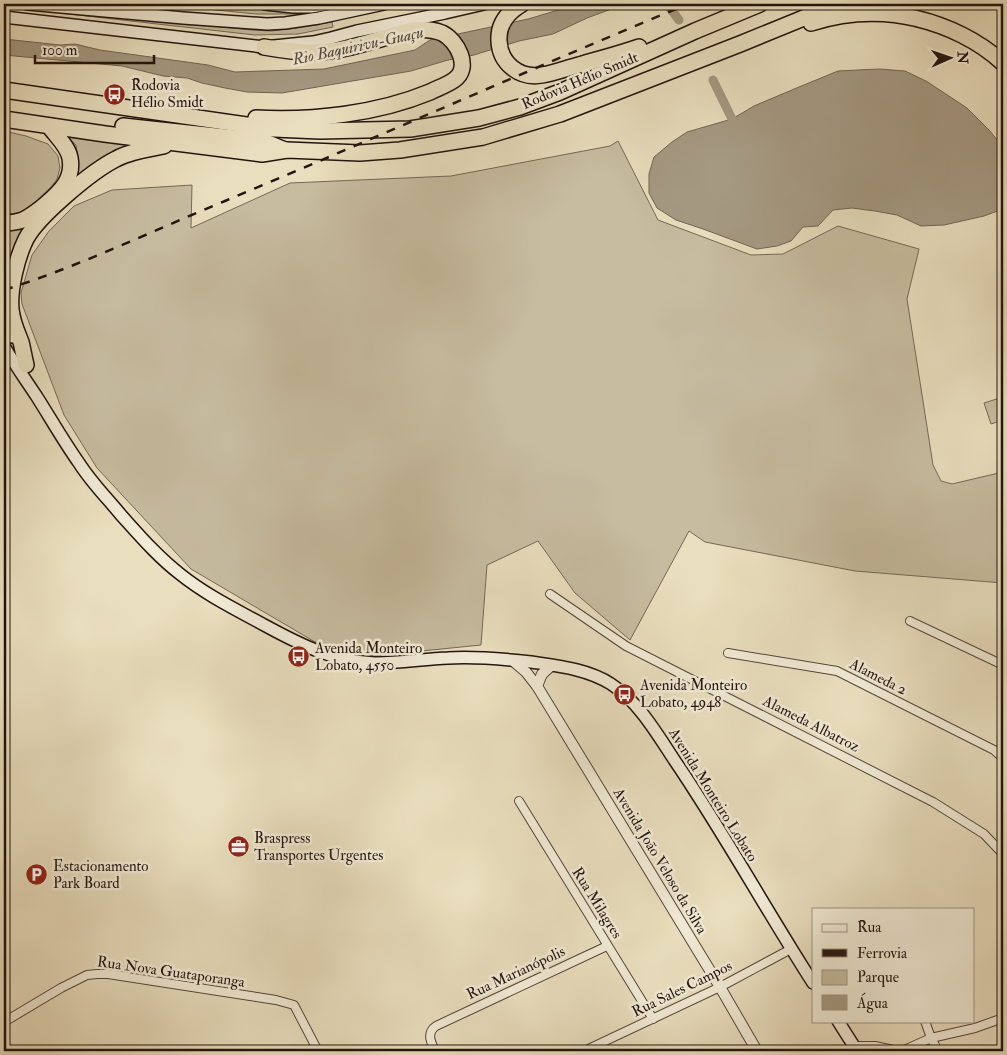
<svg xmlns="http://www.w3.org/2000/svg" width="1007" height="1055" viewBox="0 0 1007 1055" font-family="'IM FELL Double Pica',serif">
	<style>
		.green { fill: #c7bca0; stroke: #746858 }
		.water { fill: #a59982; stroke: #716454 }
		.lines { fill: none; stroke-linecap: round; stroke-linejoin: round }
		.canal { stroke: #a59982; stroke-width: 9 }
		.minor-casing { stroke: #54463b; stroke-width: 10 }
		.tertiary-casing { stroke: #54463b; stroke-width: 12 }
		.secondary-casing { stroke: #22140f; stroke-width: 14 }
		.motorway-casing { stroke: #22140f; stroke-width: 18 }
		.minor { stroke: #f1ead5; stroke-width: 8 }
		.tertiary { stroke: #f1ead5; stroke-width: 10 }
		.secondary { stroke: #f1ead5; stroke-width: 11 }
		.motorway { stroke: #e9debe; stroke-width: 15 }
		.rail { stroke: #22140f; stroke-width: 2.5; stroke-dasharray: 9 9; stroke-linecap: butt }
		.labels { text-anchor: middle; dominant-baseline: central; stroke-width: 5; stroke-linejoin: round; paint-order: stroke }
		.street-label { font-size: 15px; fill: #22140f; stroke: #f1ead5 }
		.poi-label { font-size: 15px; fill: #22140f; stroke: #f1ead5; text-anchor: start }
		.water-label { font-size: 16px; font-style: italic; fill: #56493d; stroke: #f1ead5 }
	</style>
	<rect width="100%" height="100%" fill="#e9debe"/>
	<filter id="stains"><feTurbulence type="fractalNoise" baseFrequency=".004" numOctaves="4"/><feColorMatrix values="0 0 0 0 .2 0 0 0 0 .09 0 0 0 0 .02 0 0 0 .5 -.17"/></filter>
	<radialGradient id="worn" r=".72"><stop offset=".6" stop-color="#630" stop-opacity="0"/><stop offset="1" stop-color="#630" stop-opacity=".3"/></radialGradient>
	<g class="green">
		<polygon points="4,4 52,7 174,22 252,30 271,31 296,28 332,22 333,27 298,34 255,35 51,12 4,8"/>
		<polygon points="156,4 242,4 311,11 342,4 352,4 300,14 256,14"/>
		<polygon points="4,131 26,136 48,144 58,156 60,168 57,179 51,187 35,202 20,213 4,214"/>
		<polygon points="67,137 90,140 138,145 46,213 4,303 4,229 27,224 78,160 76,145"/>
		<polygon points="618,141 658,220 751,255 783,254 838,226 919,249 907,299 933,465 941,481 952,484 1003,472 1003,583 855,571 705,542 689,531 630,640 575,593 538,541 487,565 481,645 372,656 315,642 191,569 97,468 64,415 22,304 21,293 32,255 49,231 74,206 112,190 192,185 191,228 290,183 451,176 610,146"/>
		<polygon points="1003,397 1003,420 991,424 984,403"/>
	</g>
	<g class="water">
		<polygon points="579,4 625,4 587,18 553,34 519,41 474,55 448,60 411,71 282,93 247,92 225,88 202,83 187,78 163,76 122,66 4,55 4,39 60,45 75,44 100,50 208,65 235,72 324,69 415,50 430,40 528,19"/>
		<polygon points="879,69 905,71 926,81 967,108 989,130 1003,147 1003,209 984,216 944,225 921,226 897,215 875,211 852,208 833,210 818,226 803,227 791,241 777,246 757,249 703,229 676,220 657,208 649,193 649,174 654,157 672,142 687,132 732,119 754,106 799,87 838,71"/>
	</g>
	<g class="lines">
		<g class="canal">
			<polyline points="667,4 679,20"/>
			<polyline points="713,80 732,119"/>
		</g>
		<defs>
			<g id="minor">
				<polyline points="550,594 626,646 933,802 984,834 1003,854"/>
				<polyline points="910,621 1003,665"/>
				<polyline points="728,653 837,671 994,750 1003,758"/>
				<polyline points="519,801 653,1019"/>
				<polyline points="925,1021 931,1038 938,1051"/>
				<polyline points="4,1022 61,988 87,975 97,974 108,974 276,1000 294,1005 318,1051"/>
				<polyline points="854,1046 875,1046 898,1051"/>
				<path d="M435,1051C431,1042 426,1033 436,1026L607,946"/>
				<polyline points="584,1051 720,987 791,949"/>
				<polyline points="902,1051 931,1038 975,1028 1003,1018"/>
			</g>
			<g id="tertiary">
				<polyline points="512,660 526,672 537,686 720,987 757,1051"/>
				<polyline points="537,686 542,674 552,665"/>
			</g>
			<g id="secondary">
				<polyline points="28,4 183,18 267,24 285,23 319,18 384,4"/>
				<polyline points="265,4 293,7 311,7 329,4"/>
				<polyline points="4,17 264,47 313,42 331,38 357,31 445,13 484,4"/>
				<polyline points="4,318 12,337"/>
				<path d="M4,346C14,364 26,380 37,397C51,419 64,442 79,463C91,482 107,498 121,515C140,536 158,557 180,574C206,595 237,610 266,626C301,645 335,662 375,663C400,663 424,659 448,658C475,656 504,659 531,662C558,666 588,669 611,684C639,702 657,734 675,761C724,833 766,910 813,983"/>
				<polyline points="838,1021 857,1051"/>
			</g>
			<g id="motorway">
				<path d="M522,4C508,12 498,24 499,41C500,63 519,79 542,75C554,73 567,68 579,65C599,59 619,54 639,47"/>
				<path d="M811,23C862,7 913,11 962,35C976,42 991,52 1003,63"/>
				<polyline points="4,90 274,129 320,131 410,129 479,118 520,107 560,92 695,31 760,4"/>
				<path d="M256,118C312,121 377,114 430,92C438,88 447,85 454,80C472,68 457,40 442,33C432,29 422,29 412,30C382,38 347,51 317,52C299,53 281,50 264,47"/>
				<polyline points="4,119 105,134 262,154 287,150 360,153 400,150 483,137 560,114 740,44 838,4"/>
				<polyline points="123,126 263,141 285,150"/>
				<path d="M4,223C11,223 17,222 23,220C31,216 39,210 46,204C60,192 74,179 70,158C68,146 56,136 49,126"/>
				<path d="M26,365C24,357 23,350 21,342C17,332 12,321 11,309C9,290 17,257 26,239C38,216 92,171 116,159C131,151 148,149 164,146"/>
			</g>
		</defs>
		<use href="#minor" class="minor-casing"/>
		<use href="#tertiary" class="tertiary-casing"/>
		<use href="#secondary" class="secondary-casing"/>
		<use href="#motorway" class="motorway-casing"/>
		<use href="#minor" class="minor"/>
		<use href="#tertiary" class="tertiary"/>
		<use href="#secondary" class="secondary"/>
		<use href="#motorway" class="motorway"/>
		<path class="rail" d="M4,290C80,266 152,231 225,201C380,136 533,68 688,4"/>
	</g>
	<defs>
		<symbol id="bus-disc" viewBox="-11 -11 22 22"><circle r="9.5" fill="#8f2418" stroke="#f1ead5"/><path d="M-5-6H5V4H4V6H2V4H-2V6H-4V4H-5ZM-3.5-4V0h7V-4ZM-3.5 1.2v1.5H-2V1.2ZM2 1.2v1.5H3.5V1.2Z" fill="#fff"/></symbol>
		<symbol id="office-disc" viewBox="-11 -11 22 22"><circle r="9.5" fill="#8f2418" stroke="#f1ead5"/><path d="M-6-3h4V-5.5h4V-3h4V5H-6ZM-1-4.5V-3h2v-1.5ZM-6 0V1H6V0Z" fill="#fff"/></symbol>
		<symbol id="parking-disc" viewBox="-11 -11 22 22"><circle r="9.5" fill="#8f2418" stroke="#f1ead5"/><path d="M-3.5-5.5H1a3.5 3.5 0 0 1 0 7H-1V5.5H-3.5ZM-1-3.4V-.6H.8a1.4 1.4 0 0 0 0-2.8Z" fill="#fff"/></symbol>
	</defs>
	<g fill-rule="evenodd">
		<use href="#bus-disc" x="102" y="82" width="25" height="25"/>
		<use href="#bus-disc" x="286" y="644" width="25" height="25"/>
		<use href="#bus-disc" x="612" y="682" width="25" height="25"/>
		<use href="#office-disc" x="226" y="834" width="25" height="25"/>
		<use href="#parking-disc" x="24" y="862" width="25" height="25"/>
	</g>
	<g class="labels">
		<g class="street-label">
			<text transform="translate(580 81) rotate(-23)">Rodovia Hélio Smidt</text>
			<text transform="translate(878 677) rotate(27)">Alameda 2</text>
			<text transform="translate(811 724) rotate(27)">Alameda Albatroz</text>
			<text transform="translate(713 795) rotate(58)">Avenida Monteiro Lobato</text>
			<text transform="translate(660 861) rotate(59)">Avenida João Veloso da Silva</text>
			<text transform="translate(597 903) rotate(58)">Rua Milagres</text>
			<text transform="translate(171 972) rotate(8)">Rua Nova Guataporanga</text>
			<text transform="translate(516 973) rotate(-25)">Rua Marianópolis</text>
			<text transform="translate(682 989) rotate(-26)">Rua Sales Campos</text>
		</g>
		<g class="poi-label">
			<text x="131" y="85">Rodovia<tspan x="131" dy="17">Hélio Smidt</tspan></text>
			<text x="315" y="648">Avenida Monteiro<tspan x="315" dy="17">Lobato, 4550</tspan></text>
			<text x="640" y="685">Avenida Monteiro<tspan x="640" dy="17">Lobato, 4948</tspan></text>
			<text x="254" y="838">Braspress<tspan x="254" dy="17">Transportes Urgentes</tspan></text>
			<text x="53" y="866">Estacionamento<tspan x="53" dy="17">Park Board</tspan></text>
		</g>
		<g class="water-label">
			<text transform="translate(358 46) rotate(-12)">Rio Baquirivu-Guaçu</text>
		</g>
	</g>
	<rect width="1007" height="1055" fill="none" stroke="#e9debe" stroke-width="20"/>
	<rect x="5" y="5" width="997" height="1045" fill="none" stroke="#22140f" stroke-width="2.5"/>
	<rect x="10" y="10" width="987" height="1035" fill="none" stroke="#22140f"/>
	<rect x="812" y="908" width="162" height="115" fill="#f1ead5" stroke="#9e9486"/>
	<rect x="822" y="924" width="25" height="8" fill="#f1ead5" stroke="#9e9486"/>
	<text x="857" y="932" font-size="15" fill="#22140f">Rua</text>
	<rect x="822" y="949" width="25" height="8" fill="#22140f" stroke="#9e9486"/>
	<text x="857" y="958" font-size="15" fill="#22140f">Ferrovia</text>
	<rect x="822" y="970" width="25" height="15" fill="#c7bca0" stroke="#9e9486"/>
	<text x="857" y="982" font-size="15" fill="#22140f">Parque</text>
	<rect x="822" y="995" width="25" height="15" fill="#a59982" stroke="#9e9486"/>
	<text x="857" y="1008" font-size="15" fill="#22140f">Água</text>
	<g transform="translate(950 58) rotate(88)" stroke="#f1ead5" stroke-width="4" paint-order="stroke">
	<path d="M0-4L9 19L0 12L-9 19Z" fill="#22140f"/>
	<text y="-8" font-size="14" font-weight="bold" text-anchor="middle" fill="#22140f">N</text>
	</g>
	<path d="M35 55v8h119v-8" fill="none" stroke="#22140f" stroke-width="2.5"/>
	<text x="42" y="55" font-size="15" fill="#22140f" stroke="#f1ead5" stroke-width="4" paint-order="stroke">100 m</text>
	<rect width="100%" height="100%" filter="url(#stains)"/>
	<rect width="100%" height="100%" fill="url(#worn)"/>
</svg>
